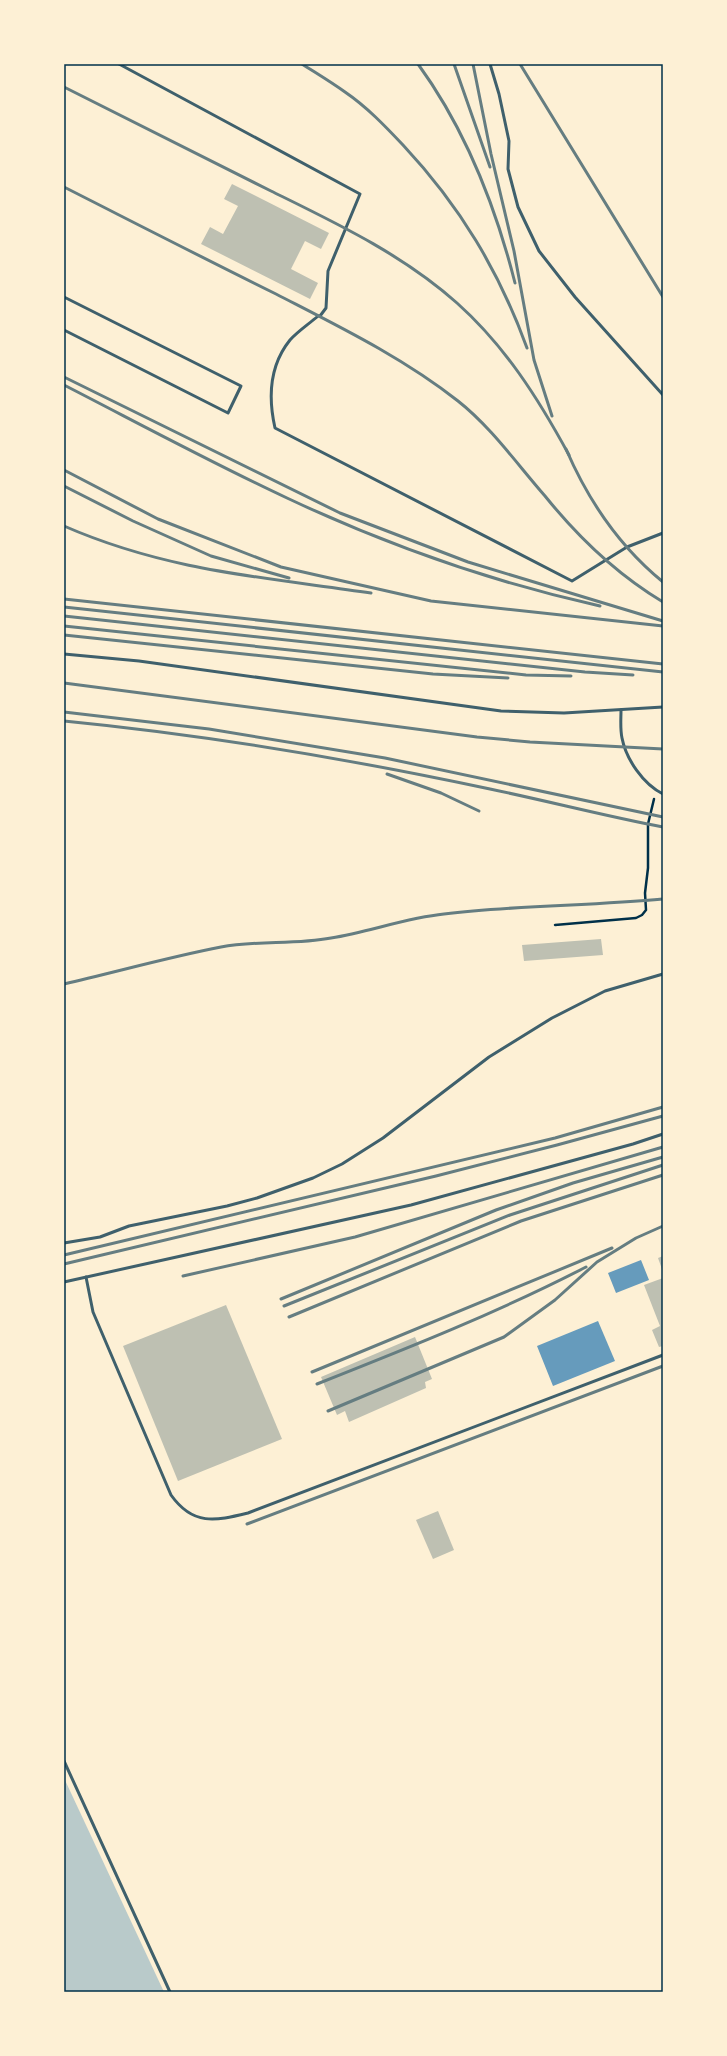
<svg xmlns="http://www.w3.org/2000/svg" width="727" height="2056" viewBox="0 0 727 2056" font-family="Roboto,sans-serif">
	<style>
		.green { fill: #b9caca }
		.water { fill: #669bbc }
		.building { fill: #bec0b2 }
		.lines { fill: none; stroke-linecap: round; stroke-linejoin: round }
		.path { stroke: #003049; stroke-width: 2.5 }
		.service { stroke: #3f606c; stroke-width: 3 }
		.rail { stroke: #657d81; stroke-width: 3 }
		.neatline { fill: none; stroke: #003049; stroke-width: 1.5 }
	</style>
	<rect width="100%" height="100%" fill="#fdf0d5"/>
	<polygon class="green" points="64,1778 164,1992 64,1992"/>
	<g class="water">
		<polygon points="641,1260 649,1280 616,1293 608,1273"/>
		<polygon points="598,1321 615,1361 553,1386 537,1346"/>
	</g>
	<g class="building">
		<polygon points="232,184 329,233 321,249 305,241 291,269 318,283 310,299 201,244 210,227 223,234 238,206 224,199"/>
		<polygon points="601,939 603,955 524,961 522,945"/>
		<polygon points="663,1256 663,1272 658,1258"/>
		<polygon points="663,1278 663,1346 659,1347 652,1330 660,1326 644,1285"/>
		<polygon points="226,1305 282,1439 178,1481 123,1346"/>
		<polygon points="415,1337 432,1379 425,1382 426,1388 349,1422 345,1411 337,1415 321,1377"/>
		<polygon points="438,1511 454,1550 433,1559 416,1520"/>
	</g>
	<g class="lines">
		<polyline class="path" points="555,925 636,918 642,915 646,910 645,893 648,868 648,824 654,799"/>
		<g class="service">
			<path d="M119,64L360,194L328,271L326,308L320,316H318C309,324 298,331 290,340C269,366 268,397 275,428L572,581L627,547L663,533"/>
			<polyline points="490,64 499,94 509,141 508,169 518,207 539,251 575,297 663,395"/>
			<polyline points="64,297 241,386 228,413 64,330"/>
			<polyline points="64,654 139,661 501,711 564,713 663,707"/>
			<path d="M621,710C621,719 620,729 622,738C626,759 643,784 663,794"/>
			<polyline points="64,1243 100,1237 129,1226 227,1206 257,1198 313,1178 342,1164 383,1138 489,1057 552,1018 605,991 663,974"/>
			<path d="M86,1277L93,1312L171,1495C193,1526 215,1521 248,1513L663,1355"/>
			<polyline points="64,1282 411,1205 633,1144 663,1134"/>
			<polyline points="64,1761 170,1992"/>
		</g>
		<g class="rail">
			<path d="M302,64C316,73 331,82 345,92C367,107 385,126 403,145C460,206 499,271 527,348"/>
			<path d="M418,64C466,130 495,204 515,283"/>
			<polyline points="454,64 490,167"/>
			<polyline points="473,64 491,154 514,251 534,360 552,416"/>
			<polyline points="520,64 663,297"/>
			<path d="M64,87C133,121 202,156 271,191C336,223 402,254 457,303C505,346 538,398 569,455"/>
			<path d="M64,187C135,223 205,259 276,294C338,326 402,357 458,401C491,427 517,464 545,496C578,537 618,575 663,602"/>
			<polyline points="64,377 340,513 468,562 663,621"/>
			<path d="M64,385C138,423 212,463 287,498C387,545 492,582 600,606"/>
			<path d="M566,449C588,500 620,547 663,582"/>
			<polyline points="64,470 158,519 281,567 431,601 663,626"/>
			<polyline points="64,486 133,521 211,556 289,578"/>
			<path d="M64,526C167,571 262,577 371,593"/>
			<polyline points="64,599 663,664"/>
			<polyline points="64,607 663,672"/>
			<polyline points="64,616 585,672 633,675"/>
			<polyline points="64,626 526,675 571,676"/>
			<polyline points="64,635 433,674 508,678"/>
			<polyline points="64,683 477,737 530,742 663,749"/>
			<polyline points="64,712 209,729 385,758 663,817"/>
			<path d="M64,721C207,735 349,759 490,789C548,801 605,816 663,827"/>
			<polyline points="387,774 441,793 479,811"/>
			<path d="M64,984C116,972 169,957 221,947C257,940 295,945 331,938C369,932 405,918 444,914C517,905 590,906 663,899"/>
			<polyline points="64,1255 555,1138 663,1107"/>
			<polyline points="64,1264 436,1176 557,1145 663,1116"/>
			<polyline points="183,1276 355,1237 663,1147"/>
			<polyline points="281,1299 496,1210 573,1183 663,1157"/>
			<polyline points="284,1306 510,1215 663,1165"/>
			<polyline points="289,1317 521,1221 663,1175"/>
			<polyline points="312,1372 612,1248"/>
			<path d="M317,1384C408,1348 499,1312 586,1267"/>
			<polyline points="328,1411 504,1337 555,1300 597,1262 636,1238 663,1226"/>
			<polyline points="247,1524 663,1366"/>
		</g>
	</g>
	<rect width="727" height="2056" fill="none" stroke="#fdf0d5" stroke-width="130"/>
	<rect x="65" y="65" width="597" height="1926" class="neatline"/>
</svg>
